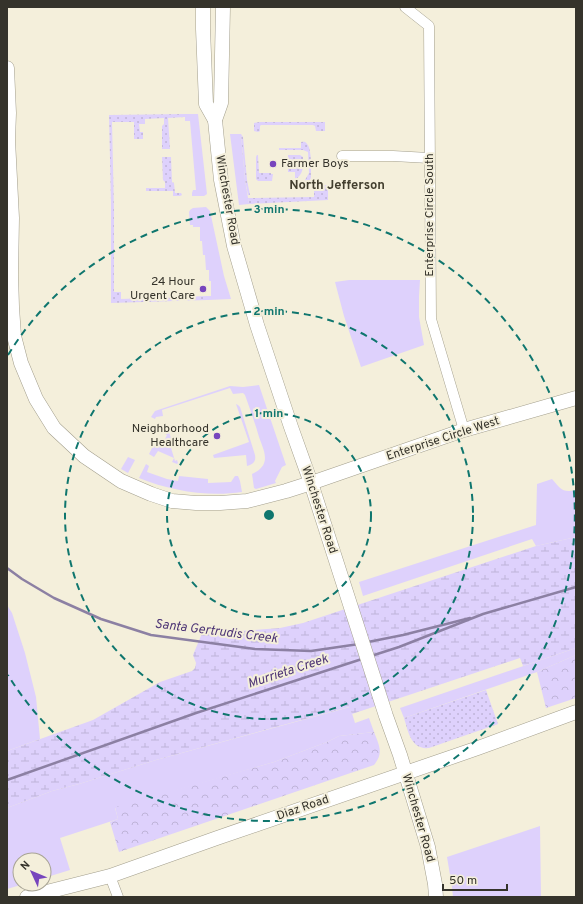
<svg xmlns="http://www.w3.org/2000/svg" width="583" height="904" viewBox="0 0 583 904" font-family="Overpass,sans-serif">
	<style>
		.grass { fill: #ded1fc }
		.forest { fill: url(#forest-crowns) }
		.wetland { fill: url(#wetland-marsh) }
		.garden { fill: url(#garden-dots) }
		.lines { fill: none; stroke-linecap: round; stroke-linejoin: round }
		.stream { stroke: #8c80a3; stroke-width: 2.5 }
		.street-casing { stroke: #a39f8d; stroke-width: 11 }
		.secondary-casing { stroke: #a39f8d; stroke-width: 15 }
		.street { stroke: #fff; stroke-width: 10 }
		.secondary { stroke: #fff; stroke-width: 14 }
		.ring { fill: none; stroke: #0f766e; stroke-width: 2; stroke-dasharray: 7 5 }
		.poi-dot { fill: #7745bd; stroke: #f4efdb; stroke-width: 1.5 }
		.labels { text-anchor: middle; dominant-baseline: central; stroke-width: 4; stroke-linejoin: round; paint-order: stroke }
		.poi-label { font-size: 12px; fill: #35332b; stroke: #f4efdb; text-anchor: end }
		.street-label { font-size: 12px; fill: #35332b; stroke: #f4efdb }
		.neighbourhood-label { font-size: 13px; font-weight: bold; fill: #423e2e; stroke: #f4efdb }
		.water-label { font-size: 13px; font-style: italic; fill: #4e3676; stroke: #f4efdb }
		.centre { fill: #0f766e; stroke: #f4efdb; stroke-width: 2 }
		.ring-label { font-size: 12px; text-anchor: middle; font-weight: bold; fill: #0f766e; stroke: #f4efdb; stroke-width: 4; stroke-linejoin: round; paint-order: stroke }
	</style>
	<defs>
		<pattern id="forest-crowns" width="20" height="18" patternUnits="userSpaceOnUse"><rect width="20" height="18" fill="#ded1fc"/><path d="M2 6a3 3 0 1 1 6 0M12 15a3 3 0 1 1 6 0" fill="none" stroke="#bfb4d8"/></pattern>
		<pattern id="wetland-marsh" width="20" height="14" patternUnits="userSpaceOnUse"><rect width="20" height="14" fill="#ded1fc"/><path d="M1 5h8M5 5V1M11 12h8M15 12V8" fill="none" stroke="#bfb4d8"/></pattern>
		<pattern id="garden-dots" width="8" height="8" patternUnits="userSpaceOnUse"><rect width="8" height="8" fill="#ded1fc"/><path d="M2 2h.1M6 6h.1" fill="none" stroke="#bfb4d8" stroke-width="1.8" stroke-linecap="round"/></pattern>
	</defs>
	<rect width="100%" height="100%" fill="#f4efdb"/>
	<g class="grass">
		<polygon points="185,114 198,114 207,194 204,196 192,196 192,193 193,190 196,190 190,121 185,121"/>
		<polygon points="230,134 241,134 245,180 249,204 239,205"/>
		<polygon points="206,207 210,211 224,276 231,299 207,300 207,296 211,296 211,281 209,281 209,270 206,270 205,255 203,255 202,241 200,241 200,227 193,227 193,225 190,225 189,212 190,210 193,208"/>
		<polygon points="349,280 420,280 419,296 419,317 424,345 361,367 344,316 335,282"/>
		<path d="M259,385L286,465L282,467L275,481L276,483L256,489L254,488L252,474C259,471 265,466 265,458C265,451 261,443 259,437C255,423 250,409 245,395L243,393L233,394L230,388L162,410L163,416L156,417L155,419L151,417L155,411L230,386L243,387Z"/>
		<path d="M236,404L238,405L240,407L255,455C256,461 254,464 247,466L246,455L214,458L213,455L249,442Z"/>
		<polygon points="167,427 174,446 171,448 175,461 177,460 178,463 177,464 172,462 174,458 158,451 154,457 149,454 154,444 161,447 167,435 161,432 163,429"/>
		<polygon points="128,457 135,460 128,473 121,469"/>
		<path d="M146,464L149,466L147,472L167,479L178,481L179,476L208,479V483L231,482L235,476H238L240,481L242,492C208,497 171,491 139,478Z"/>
		<path d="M552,479C561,489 562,493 576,490V537L536,546L532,539L363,596L359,582L536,525L537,484Z"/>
		<polygon points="7,605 12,613 25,653 36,697 40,739 7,751"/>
		<polygon points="576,648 576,655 537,672 404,718 400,708"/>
		<polygon points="350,707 355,723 369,718 374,732 339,736 327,742 274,762 115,808 118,819 60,838 70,870 44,878 44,860 20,860 20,884 24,884 7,889 7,808 52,791 79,784 156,760"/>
		<polygon points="540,826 541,897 453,897 452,887 447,857"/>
	</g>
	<g class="forest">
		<polygon points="576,655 576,698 546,708 537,672"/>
		<path d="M374,732C379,745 384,753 374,765L119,852L110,822L118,819L115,807L274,762L327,742L339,736Z"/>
	</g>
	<polygon class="wetland" points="576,537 576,648 523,666 520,658 352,714 349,707 156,760 79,784 52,791 7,808 7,751 93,720 160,682 192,671 195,668 196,663 193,655 203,631 226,632 280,628 303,623 536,546"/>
	<g class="garden">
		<polygon points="185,114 185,117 168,118 170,149 162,149 162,126 164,124 164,118 145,119 145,124 139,124 140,132 143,132 143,139 134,139 134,122 112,122 114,211 114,292 121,292 121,299 207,296 207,300 111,303 111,203 109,115"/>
		<polygon points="259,122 325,122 325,131 316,131 315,126 313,125 261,125 260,126 260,131 258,132 254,131 254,123"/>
		<polygon points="241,134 243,137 247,180 250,195 248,195 245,180"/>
		<path d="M301,142C304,142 305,141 307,144C312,149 311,170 311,177L310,180L306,181L305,180L309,173L308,152L303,150H279V148H301Z"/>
		<polygon points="257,155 258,155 259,173 271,173 271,174 273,174 272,181 258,181 256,179 256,157"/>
		<path d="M288,155H300L303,157C303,168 304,173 295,180V172H288Z"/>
		<polygon points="162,157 171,157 172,182 174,183 175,193 181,193 182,195 180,196 173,196 173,191 146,191 146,188 165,188 165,182 163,180"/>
		<polygon points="322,185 328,185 328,200 249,204 248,198 314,197 314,191 318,187"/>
		<path d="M486,690L498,724L429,748C411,750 408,731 404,718Z"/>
	</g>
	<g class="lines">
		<g class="stream">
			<polyline points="7,568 22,579 54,598 101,619 151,635 255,649 311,651 359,644"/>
			<polyline points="368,642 403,635 470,618"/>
			<polyline points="371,656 399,647 483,614 576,587"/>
			<polyline points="7,780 196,713 362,659"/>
		</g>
		<defs>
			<g id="street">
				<polyline points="405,7 429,26 431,319 464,430"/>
				<polyline points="342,156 393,156 429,158"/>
				<polyline points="110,876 118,897"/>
			</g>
			<g id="secondary">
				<polyline points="203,7 203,29 206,104 215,120"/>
				<polyline points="223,7 221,103 215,120 221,180 234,246 257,325 291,427 311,483 386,716 400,755 428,847 435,884 436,897"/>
				<polyline points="7,68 9,113 8,140 12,218 11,275 12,307 14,336 21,363 36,399 54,428 84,456 121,481 151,494 172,501 196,503 220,503 247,501 286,491 311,483 464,430 576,398"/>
				<polyline points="27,897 110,876 217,838 478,748 576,712"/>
			</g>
		</defs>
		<use href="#street" class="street-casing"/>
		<use href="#secondary" class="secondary-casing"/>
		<use href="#street" class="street"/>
		<use href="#secondary" class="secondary"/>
	</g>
	<g class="ring">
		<circle cx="269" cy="515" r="102"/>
		<circle cx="269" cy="515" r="204"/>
		<path d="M8 355A306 306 0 1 1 8 675"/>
	</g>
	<g class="poi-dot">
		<circle cx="273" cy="164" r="4"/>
		<circle cx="203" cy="289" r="4"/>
		<circle cx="217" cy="436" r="4"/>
	</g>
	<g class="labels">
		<g class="poi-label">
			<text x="281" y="164" text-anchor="start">Farmer Boys</text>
			<text x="195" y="282">24 Hour<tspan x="195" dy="14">Urgent Care</tspan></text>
			<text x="209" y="429">Neighborhood<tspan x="209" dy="14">Healthcare</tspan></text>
		</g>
		<g class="street-label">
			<text transform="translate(227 200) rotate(80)">Winchester Road</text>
			<text transform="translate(430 215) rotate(-90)">Enterprise Circle South</text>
			<text transform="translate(443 439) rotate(-18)">Enterprise Circle West</text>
			<text transform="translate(319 510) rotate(72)">Winchester Road</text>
			<text transform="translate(303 808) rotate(-19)">Diaz Road</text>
			<text transform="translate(418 818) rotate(74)">Winchester Road</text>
		</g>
		<g class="neighbourhood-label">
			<text x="337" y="186">North Jefferson</text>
		</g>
		<g class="water-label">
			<text transform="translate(216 632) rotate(7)">Santa Gertrudis Creek</text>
			<text transform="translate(288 672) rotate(-18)">Murrieta Creek</text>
		</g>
	</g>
	<circle cx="269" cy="515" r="6" class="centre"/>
	<g class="ring-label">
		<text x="269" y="213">3 min</text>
		<text x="269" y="315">2 min</text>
		<text x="269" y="417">1 min</text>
	</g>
	<rect width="583" height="904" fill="none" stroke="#35332b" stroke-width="16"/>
	<g transform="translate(32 872) rotate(314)"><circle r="19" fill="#f4efdb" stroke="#a8a495"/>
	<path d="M0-3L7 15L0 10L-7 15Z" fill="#7745bd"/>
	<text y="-6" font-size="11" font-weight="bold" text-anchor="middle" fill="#35332b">N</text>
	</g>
	<path d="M443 884v6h64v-6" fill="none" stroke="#35332b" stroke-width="2"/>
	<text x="449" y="884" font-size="12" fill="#35332b" stroke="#f4efdb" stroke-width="3" paint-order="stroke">50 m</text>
</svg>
